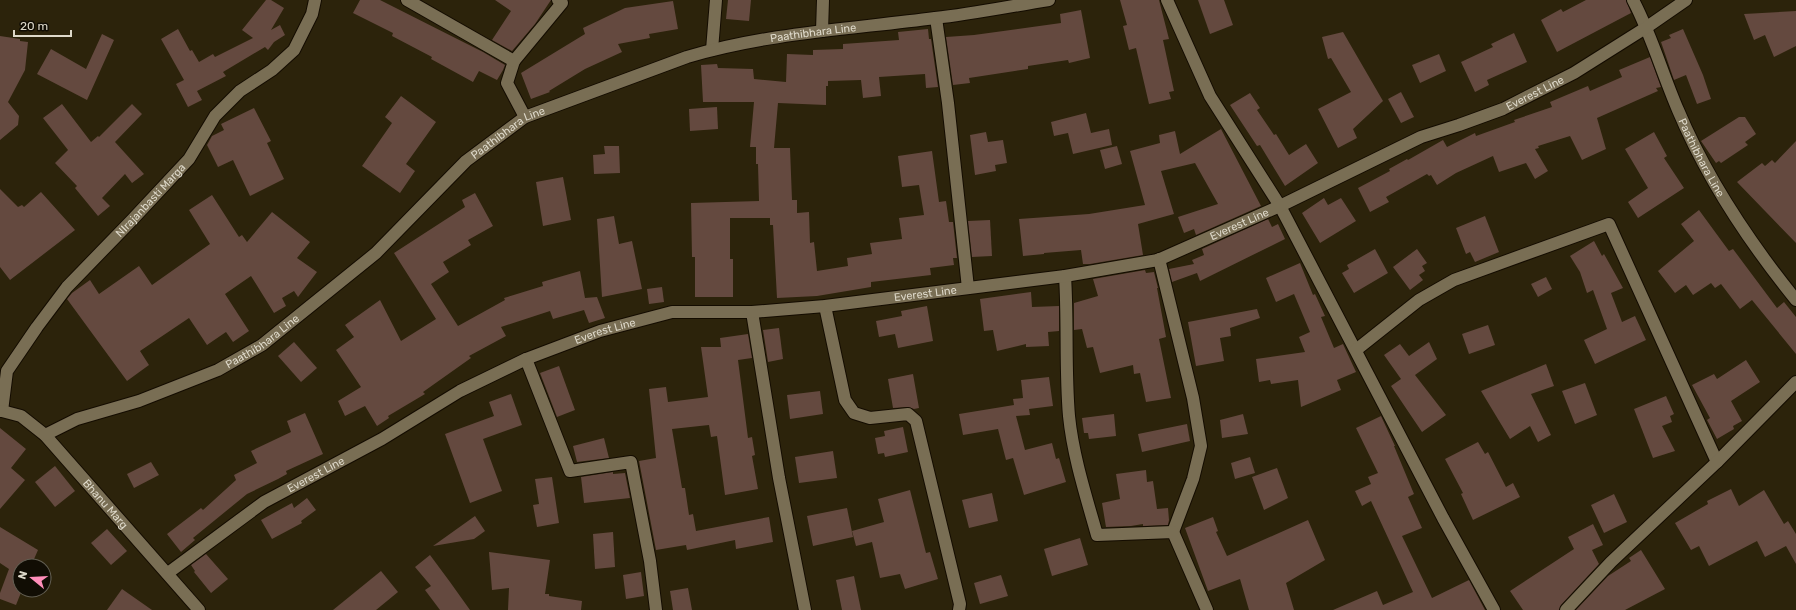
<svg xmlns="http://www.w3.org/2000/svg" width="1796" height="610" viewBox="0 0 1796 610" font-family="Rubik,sans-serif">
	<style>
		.building { fill: #64493f }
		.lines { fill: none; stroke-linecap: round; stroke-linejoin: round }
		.minor-casing { stroke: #140c00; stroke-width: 14 }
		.minor { stroke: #796e54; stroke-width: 12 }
		.labels { text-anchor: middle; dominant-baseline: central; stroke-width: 4; stroke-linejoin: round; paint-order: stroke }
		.street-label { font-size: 11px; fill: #ded9ca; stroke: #110d04 }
	</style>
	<rect width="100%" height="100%" fill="#2c230b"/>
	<g class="building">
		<polygon points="266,0 271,0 284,8 271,30 280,25 285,35 274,42 268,50 265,47 223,72 226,76 197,91 202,100 188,107 176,84 184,80 161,39 178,29 190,51 192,50 199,62 213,54 215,57 253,38 242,30"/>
		<polygon points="360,0 380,0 483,52 505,65 503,70 497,80 479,71 473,82 431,59 432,57 392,36 393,33 353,13"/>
		<polygon points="495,0 551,0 535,24 512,51 492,40 511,11"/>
		<polygon points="728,0 751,0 749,21 726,19"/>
		<polygon points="1120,0 1159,0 1169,39 1163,40 1174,91 1169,92 1171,99 1149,104 1136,48 1129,50 1123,26 1127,25"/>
		<polygon points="1198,0 1224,0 1233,25 1210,34"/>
		<polygon points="1586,0 1626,0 1631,13 1557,52 1541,20 1561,9 1563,12"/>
		<polygon points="673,1 678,29 649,34 650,38 618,44 622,52 585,69 549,91 550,92 531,99 521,73 585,34 583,28 625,8"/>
		<polygon points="1081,10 1090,58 1069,63 1068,60 1028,66 1028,69 969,78 970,83 953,85 946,37 974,35 1061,23 1060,14"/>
		<polygon points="1796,11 1796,46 1774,57 1765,35 1754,40 1744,14"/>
		<polygon points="928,29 929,39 931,39 938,87 926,88 925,74 879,77 881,96 863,98 861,80 828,81 828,86 826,86 826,105 778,103 774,148 790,148 792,200 797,200 797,213 809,212 810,243 814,242 817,271 848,266 847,258 872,254 870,243 902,239 899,218 924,215 919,185 902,187 898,156 932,151 939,202 946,201 949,222 953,222 957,258 953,258 954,265 930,268 931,275 871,282 871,287 817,296 777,298 773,225 770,225 770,218 730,218 730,259 733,259 733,297 695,297 695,257 692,257 691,203 759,201 758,164 756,164 756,147 750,147 754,102 703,102 701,65 717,64 718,68 753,69 754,79 786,82 787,54 813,55 813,50 843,49 843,44 899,40 898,32"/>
		<polygon points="1683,29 1703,75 1711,99 1697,104 1686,75 1674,80 1661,42 1671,38 1669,35"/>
		<polygon points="1343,32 1383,101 1353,129 1357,138 1338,148 1318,109 1351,92 1331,58 1328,59 1322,37"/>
		<polygon points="1514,33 1527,62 1487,80 1489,85 1475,92 1461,62 1493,47 1491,44"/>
		<polygon points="102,34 114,40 87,100 37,74 51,49 86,69"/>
		<polygon points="0,36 20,39 20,41 28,42 25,70 8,102 19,116 18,125 0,140"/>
		<polygon points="1439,54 1446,71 1420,83 1412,65"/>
		<polygon points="1650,57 1661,87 1656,88 1658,91 1597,118 1606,149 1582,160 1570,136 1538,146 1539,148 1535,149 1548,171 1535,179 1526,163 1499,172 1493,156 1456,173 1437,185 1431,175 1429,176 1427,174 1386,197 1389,202 1370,212 1358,188 1390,171 1389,169 1407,159 1408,160 1443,140 1447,147 1475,133 1476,136 1515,122 1514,120 1552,107 1550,102 1588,86 1590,91 1622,77 1619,70"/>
		<polygon points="1401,92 1414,117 1401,123 1388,99"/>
		<polygon points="1250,93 1260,108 1257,110 1274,135 1276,134 1289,155 1306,144 1318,163 1285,186 1260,145 1257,146 1230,105"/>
		<polygon points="401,96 436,122 406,164 415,171 400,193 362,166 392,123 385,117"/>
		<polygon points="62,104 91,142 98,136 99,137 132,104 142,114 115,142 144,174 132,183 125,174 102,198 110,206 98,216 75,188 77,186 55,163 68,150 43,118"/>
		<polygon points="717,107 718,129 690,131 689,109"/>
		<polygon points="254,108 271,141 267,143 284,179 250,196 233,160 218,167 207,145 212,136 224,130 221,124"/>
		<polygon points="1086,113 1091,133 1109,129 1112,145 1073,154 1068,133 1054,136 1051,122"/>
		<polygon points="1739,117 1745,117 1756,134 1745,142 1748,145 1721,163 1719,161 1716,163 1701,141"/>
		<polygon points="1221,129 1261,206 1196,235 1194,229 1184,233 1178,217 1218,204 1195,163 1161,171 1174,214 1138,224 1143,255 1090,264 1083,264 1081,250 1044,253 1044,254 1023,256 1019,219 1089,214 1145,205 1130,151 1160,143 1159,135 1175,131 1180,154"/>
		<polygon points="986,132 988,142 1003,140 1007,163 995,165 996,171 975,175 970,135"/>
		<polygon points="1654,132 1667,156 1664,158 1684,188 1638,218 1628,202 1648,188 1625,149"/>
		<polygon points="1796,141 1796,243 1737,182 1762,163 1765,166 1772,160 1775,163"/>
		<polygon points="604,146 619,146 620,173 594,174 593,155 605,154"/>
		<polygon points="1117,146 1122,164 1105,169 1100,150"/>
		<polygon points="563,177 571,220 543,226 536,182"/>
		<polygon points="0,189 18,207 22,205 24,207 41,192 75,230 10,280 0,267"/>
		<polygon points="475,193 493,226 468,240 471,245 443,262 449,272 431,284 458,326 505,300 504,298 543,286 542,282 580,271 585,298 597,297 605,318 589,323 584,310 553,319 550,311 501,327 506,336 469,356 471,358 423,392 425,394 388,416 389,418 377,426 365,406 345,416 338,401 361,387 336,350 354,337 345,325 380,300 401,341 436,319 394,253 465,207 462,200"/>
		<polygon points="212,195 239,237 242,235 247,242 272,212 310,242 297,258 317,272 298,297 294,291 282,298 286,306 274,313 251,276 225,294 249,331 233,342 226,332 207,345 189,318 140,351 149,365 127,381 67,299 72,293 90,280 99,294 139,266 152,285 210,244 189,210"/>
		<polygon points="1324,198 1328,205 1341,198 1356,221 1320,243 1302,213"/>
		<polygon points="1699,210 1729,251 1733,249 1777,308 1784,302 1796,317 1796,354 1752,300 1740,309 1721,284 1715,288 1711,283 1693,295 1686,285 1675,293 1658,271 1694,241 1681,224"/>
		<polygon points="614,216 619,244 632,241 642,289 602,297 597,219"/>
		<polygon points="1485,216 1499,252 1475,262 1470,252 1466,254 1456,228"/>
		<polygon points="1268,219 1272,227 1278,224 1285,239 1200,281 1197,273 1172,282 1169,269 1194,264 1192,260 1204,255 1202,249"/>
		<polygon points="990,220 992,256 972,257 968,221"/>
		<polygon points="1594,241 1602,256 1604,254 1623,288 1611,293 1622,322 1635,316 1646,340 1595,364 1584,340 1607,329 1593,290 1587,293 1580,272 1570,256"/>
		<polygon points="1375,249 1388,273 1354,293 1342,273 1349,269 1347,265"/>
		<polygon points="1417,249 1427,263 1422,266 1425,271 1419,275 1423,280 1410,290 1393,267"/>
		<polygon points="1300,263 1313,295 1315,294 1325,316 1321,317 1334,348 1343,344 1356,372 1337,380 1341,390 1301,407 1298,380 1271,384 1270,380 1259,382 1256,359 1305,352 1299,337 1310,332 1294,294 1276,302 1266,278"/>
		<polygon points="1145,270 1146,273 1154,272 1158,288 1157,288 1166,337 1159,339 1171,398 1146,402 1140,373 1134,374 1133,365 1100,373 1093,347 1087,348 1082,329 1074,330 1074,303 1098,296 1093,279"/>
		<polygon points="1546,277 1552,289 1538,297 1531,284"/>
		<polygon points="662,287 664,302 649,304 647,289"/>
		<polygon points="1031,292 1032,307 1059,306 1059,331 1048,332 1049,346 1026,347 1026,344 997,351 993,330 984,331 980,299"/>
		<polygon points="927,306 933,341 898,348 895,334 879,337 876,321 902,316 901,311"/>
		<polygon points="1257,309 1260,318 1230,328 1231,336 1220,338 1224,361 1196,366 1188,322"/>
		<polygon points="1488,325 1495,345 1469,354 1462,334"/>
		<polygon points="779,328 783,359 768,362 763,330"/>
		<polygon points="748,334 752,358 738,360 748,438 752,437 755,455 752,456 758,489 725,495 717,436 711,437 709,425 672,429 682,488 685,488 689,515 693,514 696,531 769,517 773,542 736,549 735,540 687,550 686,545 656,550 639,461 656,458 649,389 666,387 668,402 708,397 701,347 721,347 720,338"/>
		<polygon points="294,342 317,368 301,382 278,356"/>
		<polygon points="1429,342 1437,359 1415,375 1446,415 1422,432 1391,386 1401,379 1384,355 1400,344 1409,356"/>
		<polygon points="1746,360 1760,382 1731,401 1742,421 1733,426 1734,429 1717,439 1707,420 1710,418 1692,385 1714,374 1717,379"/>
		<polygon points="1546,364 1554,386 1531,394 1551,435 1538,442 1530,426 1510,439 1481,391"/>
		<polygon points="559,366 575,410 557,417 540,373"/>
		<polygon points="913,374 919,408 914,409 908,407 893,408 888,379"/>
		<polygon points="1049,377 1053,406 1029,409 1030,415 1016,416 1025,450 1052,443 1056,459 1059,458 1066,482 1024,495 1013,458 1006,460 998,429 963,435 959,414 1014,405 1013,399 1023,398 1021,380"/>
		<polygon points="1585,383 1597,415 1575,424 1562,391"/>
		<polygon points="820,391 823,414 790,419 787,395"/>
		<polygon points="511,394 522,425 483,439 502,491 470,503 445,434 494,416 489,402"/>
		<polygon points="1666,396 1674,414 1670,416 1672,422 1662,426 1675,451 1653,458 1634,409"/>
		<polygon points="305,413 323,454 286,471 287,474 278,479 247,494 193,538 195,540 181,552 167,534 201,508 203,510 236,480 234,475 257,463 251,451 291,432 287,421"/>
		<polygon points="1114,414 1116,436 1089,439 1088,433 1084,433 1082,418"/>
		<polygon points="1243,414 1248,434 1222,438 1220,420"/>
		<polygon points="1381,416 1395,446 1394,446 1414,494 1408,497 1422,528 1402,536 1432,598 1469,580 1485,610 1333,610 1377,591 1383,605 1413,592 1371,501 1362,506 1355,491 1371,484 1368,477 1378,473 1356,428"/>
		<polygon points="1187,424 1190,441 1142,452 1138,434"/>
		<polygon points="903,427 908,452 885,457 884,453 878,454 875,438 885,436 884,431"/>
		<polygon points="0,428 26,449 11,468 25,480 0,509"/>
		<polygon points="604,438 609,458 577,462 573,446"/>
		<polygon points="1478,442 1485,454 1488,452 1506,487 1513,483 1520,497 1473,520 1461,494 1463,493 1445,459"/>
		<polygon points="833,451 837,478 799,483 795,457"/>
		<polygon points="1250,457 1255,473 1235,479 1231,463"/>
		<polygon points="151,462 159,475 134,488 127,474"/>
		<polygon points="55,466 75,491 55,507 35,482"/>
		<polygon points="1277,468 1288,498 1264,510 1252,477"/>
		<polygon points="1146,470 1147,482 1153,481 1157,509 1168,508 1169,520 1168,525 1143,526 1143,524 1131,526 1106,527 1102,503 1120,499 1116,474"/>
		<polygon points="613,472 613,474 625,473 630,498 584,503 581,477"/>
		<polygon points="552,477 559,523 537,527 533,505 539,504 535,479"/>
		<polygon points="1731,489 1739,506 1764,490 1784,524 1788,521 1796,534 1796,564 1786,546 1765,557 1757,541 1709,566 1699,546 1691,550 1675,523 1708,504 1707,501"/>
		<polygon points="910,490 926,553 930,552 938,579 905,589 900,574 880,578 872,542 856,546 852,531 884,522 878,499"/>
		<polygon points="992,493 998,521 969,528 962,500"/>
		<polygon points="1614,494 1627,522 1604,533 1591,505"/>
		<polygon points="307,498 316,510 301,521 302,523 272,539 261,520 292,503 294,508"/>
		<polygon points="847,508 853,537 813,546 807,516"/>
		<polygon points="475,516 485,531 474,539 433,546"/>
		<polygon points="1213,517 1218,531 1216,532 1227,556 1308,520 1325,560 1286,583 1294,610 1249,610 1240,579 1208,591 1185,528"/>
		<polygon points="1593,524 1603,545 1592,550 1599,564 1561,605 1559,610 1523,610 1510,591 1574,549 1568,537"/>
		<polygon points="0,527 38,550 31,566 20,566 20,590 22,590 16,605 0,599 0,593 9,569 0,563"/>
		<polygon points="107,529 127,551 111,565 91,543"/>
		<polygon points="613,532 615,567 595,569 593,534"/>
		<polygon points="1080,538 1088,565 1052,576 1044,549"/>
		<polygon points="1641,550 1665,589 1625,610 1576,610 1608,576 1631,561 1629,558"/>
		<polygon points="489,552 550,560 545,594 549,594 549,596 582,601 581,610 508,610 509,588 492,590"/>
		<polygon points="206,554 228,579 211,593 194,572 195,571 191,565"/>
		<polygon points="430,555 450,582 470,610 440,610 425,590 431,586 415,567"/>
		<polygon points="381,571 398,592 376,610 333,610"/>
		<polygon points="641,572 644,596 626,599 623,575"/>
		<polygon points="1001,575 1008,596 980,604 974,583"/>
		<polygon points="854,576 861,610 842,610 836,580"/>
		<polygon points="688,588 692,610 673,610 670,591"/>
		<polygon points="122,589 152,610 107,610"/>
	</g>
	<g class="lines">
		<defs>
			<g id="minor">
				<polyline points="407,0 514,61 507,83 525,117"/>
				<polyline points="1167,0 1210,96 1280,206 1443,518 1494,610"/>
				<path id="s1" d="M1633,0C1652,36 1662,73 1678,110C1707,179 1749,242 1796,300"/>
				<polyline points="936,18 948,103 968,288"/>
				<polyline points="822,31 823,0"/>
				<polyline points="712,50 716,0"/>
				<polyline points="514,61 562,3 558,0"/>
				<polyline points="1159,259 1193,398 1201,446 1193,479 1173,532"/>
				<path d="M1065,276C1068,323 1065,369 1069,416C1073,456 1086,496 1097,535L1173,532L1207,610"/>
				<polyline points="825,306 845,400 854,413 870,418 908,414 916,421 960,604 959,610"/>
				<polyline points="752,312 779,478 805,610"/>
				<polyline points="1356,350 1419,300 1454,280 1609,224 1717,462"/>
				<polyline points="526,359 570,471 631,462 650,561 656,610"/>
				<path id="s2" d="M2,411L7,371L37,327L67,287L132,220L189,159L215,116L240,91L272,70L294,50L312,14L315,0"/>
				<path id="s3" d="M2,411L21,416L45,435L199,610"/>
				<path id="s4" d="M45,435L77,419L139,401L218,370L262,345L376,253L466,161L525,117L687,57C767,33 852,29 935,18C973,14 1011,6 1049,0"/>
				<path id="s5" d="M168,573L264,502L382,439L460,391L526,359L600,331L672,312H752L825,306L1065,276L1158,260L1280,206L1421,137L1459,125L1503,109L1574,73L1647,27L1686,0"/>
				<polyline points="1566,610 1611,562 1717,462 1796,382"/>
			</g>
		</defs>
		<use href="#minor" class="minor-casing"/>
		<use href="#minor" class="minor"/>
	</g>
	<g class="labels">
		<g class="street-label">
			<text stroke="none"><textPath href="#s4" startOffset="886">Paathibhara Line</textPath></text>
			<text stroke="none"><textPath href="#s5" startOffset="1474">Everest Line</textPath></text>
			<text stroke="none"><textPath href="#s4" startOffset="562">Paathibhara Line</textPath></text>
			<text stroke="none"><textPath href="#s1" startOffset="172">Paathibhara Line</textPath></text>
			<text stroke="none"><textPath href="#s2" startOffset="264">NIrajanbasti Marga</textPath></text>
			<text stroke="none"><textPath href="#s5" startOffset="1150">Everest Line</textPath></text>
			<text stroke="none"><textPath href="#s5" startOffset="826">Everest Line</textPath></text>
			<text stroke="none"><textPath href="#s5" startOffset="502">Everest Line</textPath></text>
			<text stroke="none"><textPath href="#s4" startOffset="238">Paathibhara Line</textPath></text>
			<text stroke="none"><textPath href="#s5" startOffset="178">Everest Line</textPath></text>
			<text stroke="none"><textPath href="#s3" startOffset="142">Bhanu Marg</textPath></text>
		</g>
	</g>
	<g transform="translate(32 578) rotate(288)"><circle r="19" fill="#110d04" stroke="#635f53"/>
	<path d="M0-3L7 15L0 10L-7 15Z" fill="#ff8eba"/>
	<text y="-6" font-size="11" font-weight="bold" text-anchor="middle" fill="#ded9ca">N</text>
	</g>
	<path d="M14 30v6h57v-6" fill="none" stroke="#ded9ca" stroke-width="2"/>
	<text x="20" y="30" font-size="12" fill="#ded9ca" stroke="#110d04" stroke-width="3" paint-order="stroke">20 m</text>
</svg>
